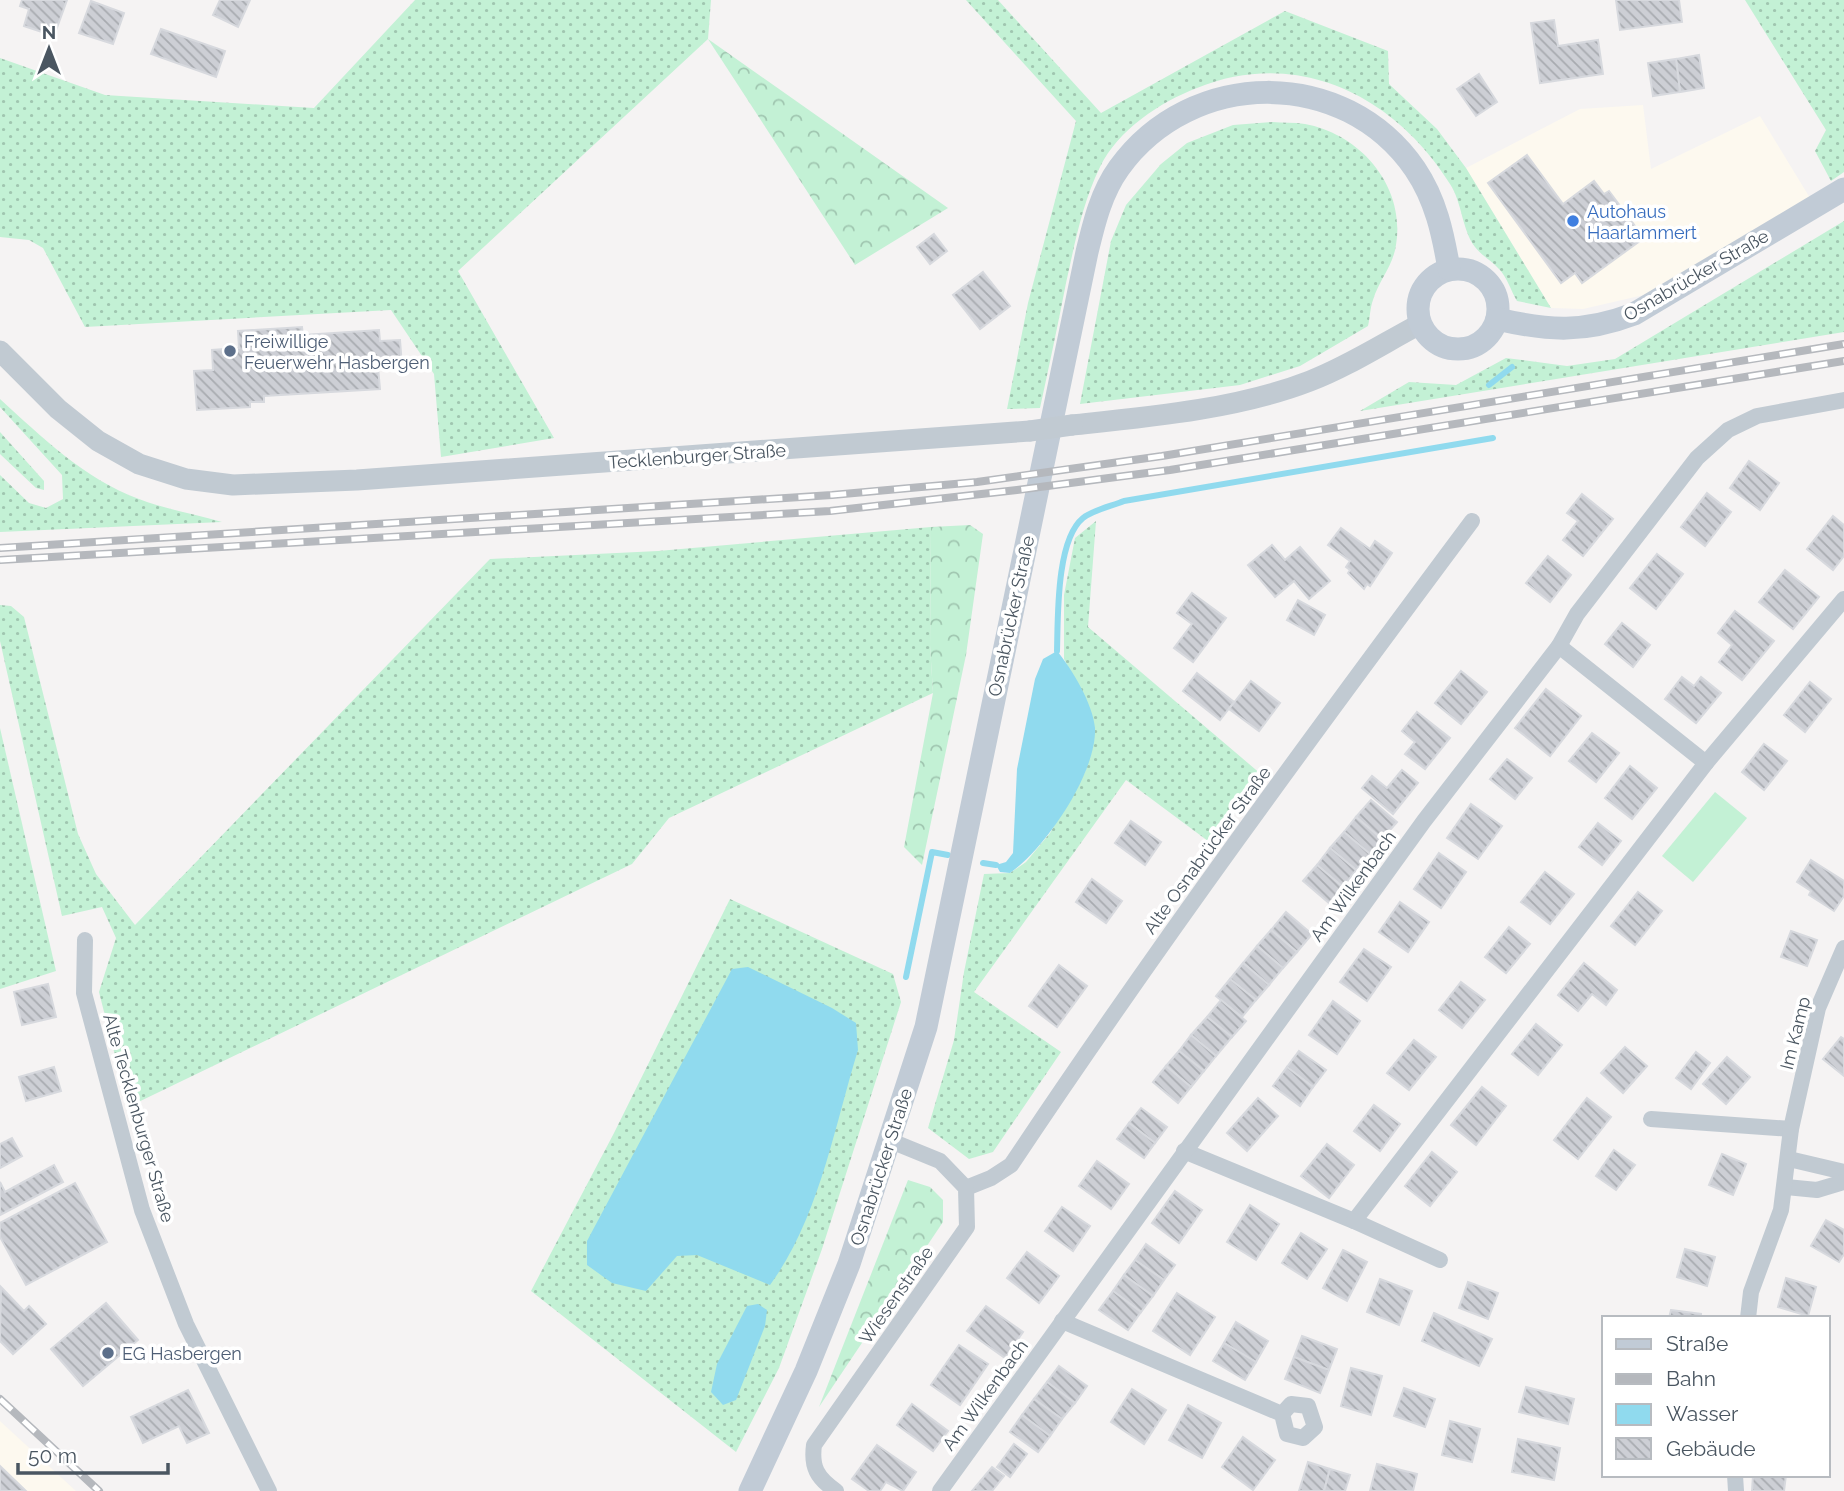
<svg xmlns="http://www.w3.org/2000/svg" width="1844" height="1491" viewBox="0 0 1844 1491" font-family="Raleway,sans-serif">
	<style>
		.commercial { fill: #fdf9ef }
		.grass { fill: url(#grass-dots) }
		.forest { fill: url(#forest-crowns) }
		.park { fill: #c3f1d5 }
		.water { fill: #90daee }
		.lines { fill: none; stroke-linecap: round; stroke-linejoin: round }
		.stream { stroke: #90daee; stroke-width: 6 }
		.building { fill: url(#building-back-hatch); stroke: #d7d9de; stroke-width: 2 }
		.minor { stroke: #c1cad2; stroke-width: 16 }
		.tertiary { stroke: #c1cad2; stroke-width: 21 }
		.secondary { stroke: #c1cbd6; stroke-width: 23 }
		.rail-casing { stroke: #b5b8bd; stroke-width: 8 }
		.rail { stroke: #fff; stroke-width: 5; stroke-dasharray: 16; stroke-linecap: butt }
		.tertiary-bridge { stroke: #c1cad2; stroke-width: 21 }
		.shop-dot { fill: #3f7fe0; stroke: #fff; stroke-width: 2.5 }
		.service-dot { fill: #5c6f8a; stroke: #fff; stroke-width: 2.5 }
		.labels { text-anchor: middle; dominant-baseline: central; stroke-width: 7; stroke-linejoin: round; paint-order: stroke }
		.shop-label { font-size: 18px; fill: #366cbe; stroke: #fff; text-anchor: start }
		.street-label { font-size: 18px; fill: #4a5661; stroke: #fff }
		.service-label { font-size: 18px; fill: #4e5e75; stroke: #fff; text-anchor: start }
	</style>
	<defs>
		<pattern id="grass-dots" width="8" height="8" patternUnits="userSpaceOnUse" patternTransform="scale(1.75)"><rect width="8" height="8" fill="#c3f1d5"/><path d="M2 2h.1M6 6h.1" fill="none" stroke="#a0c6b0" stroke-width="1.8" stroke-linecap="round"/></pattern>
		<pattern id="forest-crowns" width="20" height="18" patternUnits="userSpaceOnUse" patternTransform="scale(1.75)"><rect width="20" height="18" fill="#c3f1d5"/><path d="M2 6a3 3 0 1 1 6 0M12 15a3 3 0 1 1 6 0" fill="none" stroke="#a0c6b0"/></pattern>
		<pattern id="building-back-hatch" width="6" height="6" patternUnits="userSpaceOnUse" patternTransform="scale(1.75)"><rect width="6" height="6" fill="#cdcfd5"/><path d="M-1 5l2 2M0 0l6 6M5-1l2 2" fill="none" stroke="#a8abb0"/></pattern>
	</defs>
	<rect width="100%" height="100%" fill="#f5f3f3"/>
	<g class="commercial">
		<polygon points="1643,105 1651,169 1760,116 1810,198 1648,294 1583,309 1551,308 1466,168 1580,109"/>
		<polygon points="0,1421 76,1491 0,1491"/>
	</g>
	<g class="grass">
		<polygon points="415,0 711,0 708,39 458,271 554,438 441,457 434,374 391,310 85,327 43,248 29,240 0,237 0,58 105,95 314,108"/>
		<path d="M966,0H998L1101,113L1285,11L1388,51L1389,84L1437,129L1466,168L1551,308L1517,301C1511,291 1507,277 1499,269C1492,261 1482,256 1475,247C1462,230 1462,202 1450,184C1395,96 1298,47 1197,88C1160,102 1118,130 1100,167C1082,204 1075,243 1066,283C1058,325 1049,366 1040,408L1007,409L1028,303L1076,121Z"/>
		<polygon points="1745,0 1844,0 1844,172 1831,181 1815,151 1826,130"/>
		<path d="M1272,122C1283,123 1294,122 1305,124C1360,134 1406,186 1396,245C1393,266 1379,280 1373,300C1370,308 1370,318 1368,326L1300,366L1240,385L1080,404L1111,241L1126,205L1161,164L1187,143L1233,125Z"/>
		<polygon points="1844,221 1844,332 1360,411 1409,382 1456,385 1506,358 1567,366 1615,359"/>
		<path d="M0,399C42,437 84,479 139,499C165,509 194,514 222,522L0,532V475L29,503L46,508L63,499L62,475L0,407Z"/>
		<polygon points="0,432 44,481 44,490 36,488 0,454"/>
		<polygon points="1096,521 1088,627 1262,775 1212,844 1126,780 974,992 1061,1052 993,1152 969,1159 928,1128 954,1040 964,972 984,874 1010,873 1026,862 1050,833 1085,772 1093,746 1089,708 1064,659 1064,595 1075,538"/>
		<polygon points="931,527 930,645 933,693 669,818 632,864 128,1107 99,992 116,938 102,907 62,916 0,641 0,605 11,606 24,617 78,834 96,874 135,925 490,559 658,551"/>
		<polygon points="0,728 56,971 0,989"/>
		<polygon points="730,899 893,974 901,1002 822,1249 779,1368 736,1452 531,1291 614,1133"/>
	</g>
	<g class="forest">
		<polygon points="708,39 948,208 855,265"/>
		<polygon points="970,525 983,534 966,655 922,865 904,847 933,693 930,645 931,527"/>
		<polygon points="908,1180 930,1187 943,1200 943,1222 819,1407"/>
	</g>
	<polygon class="park" points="1715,792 1747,818 1693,882 1662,856"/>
	<g class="water">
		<path d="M1057,651C1072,669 1093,704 1095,728C1097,773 1045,849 1010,873L1000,872L996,865L1006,862L1013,853L1017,769L1035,679L1043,659Z"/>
		<path d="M748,967L832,1008L856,1023L858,1050C834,1128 819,1218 770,1285L697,1255L677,1256L646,1291L612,1283L587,1265V1241L732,969Z"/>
		<polygon points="758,1304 767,1310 765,1326 736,1400 723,1405 711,1392 717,1364 747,1306"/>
	</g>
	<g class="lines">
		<g class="stream">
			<polyline points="1489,385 1512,367"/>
			<path d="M1057,651C1058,618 1056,540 1083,518C1093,510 1112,506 1124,501L1493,438"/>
			<polyline points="983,863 996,865"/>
			<polyline points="906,977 932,852 948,855"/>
		</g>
	</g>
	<g class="building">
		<polygon points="22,0 67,0 54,36 24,26 29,9 20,6"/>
		<polygon points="220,0 250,0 238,27 213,15"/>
		<polygon points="1616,0 1679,0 1682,22 1620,30"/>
		<polygon points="91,1 124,13 113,44 79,33"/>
		<polygon points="1554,20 1558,46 1598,40 1603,74 1540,83 1531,23"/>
		<polygon points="161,29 225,51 216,77 151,54"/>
		<polygon points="1699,55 1704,88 1680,92 1676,59"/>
		<polygon points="1676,59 1680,92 1653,96 1648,63"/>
		<polygon points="1479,74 1497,102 1476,116 1457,89"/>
		<polygon points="1527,155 1563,204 1594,181 1604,194 1609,191 1644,238 1582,283 1575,273 1561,283 1488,183"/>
		<polygon points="934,234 947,251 930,264 917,247"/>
		<polygon points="983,272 1010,306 980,329 953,295"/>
		<polygon points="302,327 303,335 379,330 380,341 400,340 402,366 378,367 380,389 264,396 264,402 250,402 250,407 197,410 194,371 213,370 212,350 239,348 238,331"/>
		<polygon points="1749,461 1779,483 1760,510 1730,488"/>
		<polygon points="1707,493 1731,512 1705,546 1681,527"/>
		<polygon points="1582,494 1613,519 1583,556 1563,540 1578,521 1567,513"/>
		<polygon points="1833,516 1844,525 1844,556 1833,570 1807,549"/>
		<polygon points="1341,528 1370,549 1375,541 1392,553 1370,586 1367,584 1364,589 1348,573 1350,570 1346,567 1350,561 1328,545"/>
		<polygon points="1272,545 1285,560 1300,547 1330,581 1309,599 1294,581 1275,597 1248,565"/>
		<polygon points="1657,554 1683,574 1656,609 1630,588"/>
		<polygon points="1548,556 1571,575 1550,602 1526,583"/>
		<polygon points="1785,570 1819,597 1793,629 1759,602"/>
		<polygon points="1192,593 1226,618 1193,662 1174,648 1192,624 1177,613"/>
		<polygon points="1298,600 1325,615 1314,635 1287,620"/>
		<polygon points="1735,611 1774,641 1742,680 1719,662 1732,645 1718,633"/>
		<polygon points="1622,623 1650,645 1633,667 1605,644"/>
		<polygon points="1461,671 1487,692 1461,724 1435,703"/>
		<polygon points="1197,673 1234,702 1220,720 1183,691"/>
		<polygon points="1682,677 1694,686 1701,677 1721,693 1696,723 1665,699"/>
		<polygon points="1251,681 1280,703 1259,731 1229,709"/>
		<polygon points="1810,682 1831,699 1805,732 1784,715"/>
		<polygon points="1546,689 1581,716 1550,756 1515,728"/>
		<polygon points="1417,712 1450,738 1425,769 1405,754 1415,742 1402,731"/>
		<polygon points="1592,733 1619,753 1596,782 1569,761"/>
		<polygon points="1764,744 1787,761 1764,790 1742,772"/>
		<polygon points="1507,759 1532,778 1515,799 1490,779"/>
		<polygon points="1630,766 1657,788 1632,819 1605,798"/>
		<polygon points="1402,770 1418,783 1393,814 1362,788 1372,776 1387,788"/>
		<polygon points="1371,800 1397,822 1382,839 1356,817"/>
		<polygon points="1471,804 1502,826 1478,859 1447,838"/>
		<polygon points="1356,817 1382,839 1370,854 1344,832"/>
		<polygon points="1131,821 1161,842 1145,865 1115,843"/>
		<polygon points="1598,823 1621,841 1602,865 1579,847"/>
		<polygon points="1344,832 1370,854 1356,870 1330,848"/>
		<polygon points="1330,848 1356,870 1343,887 1317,865"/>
		<polygon points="1439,853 1466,872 1441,908 1414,889"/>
		<polygon points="1811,860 1844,881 1844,896 1834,911 1809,895 1811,891 1797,882"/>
		<polygon points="1317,865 1343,887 1329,903 1303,881"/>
		<polygon points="1545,872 1574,894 1550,924 1521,902"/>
		<polygon points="1092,879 1122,901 1106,923 1076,902"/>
		<polygon points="1638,892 1662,911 1635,945 1611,926"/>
		<polygon points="1400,902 1429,922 1408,952 1379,932"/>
		<polygon points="1286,912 1312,934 1297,952 1271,930"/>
		<polygon points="1509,927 1530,944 1506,973 1485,957"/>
		<polygon points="1271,930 1297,952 1283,968 1257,946"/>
		<polygon points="1791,931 1817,940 1807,966 1781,957"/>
		<polygon points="1257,946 1283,968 1269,985 1243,963"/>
		<polygon points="1364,949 1391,967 1367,1001 1340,982"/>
		<polygon points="1243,963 1269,985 1256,1000 1230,979"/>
		<polygon points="1584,963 1617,990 1606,1005 1592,994 1578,1011 1558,995"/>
		<polygon points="1059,965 1087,986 1057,1027 1029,1006"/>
		<polygon points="1230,979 1256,1000 1242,1017 1216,996"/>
		<polygon points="1461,982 1485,1000 1462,1028 1439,1010"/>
		<polygon points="48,984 56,1017 22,1025 14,992"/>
		<polygon points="1221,1000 1246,1021 1232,1037 1207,1017"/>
		<polygon points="1333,1001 1360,1021 1337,1054 1309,1035"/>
		<polygon points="1207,1017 1232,1037 1216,1056 1191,1035"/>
		<polygon points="1536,1024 1562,1045 1538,1075 1512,1054"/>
		<polygon points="1191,1035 1216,1056 1204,1071 1179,1051"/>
		<polygon points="1841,1037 1844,1039 1844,1076 1823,1059"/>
		<polygon points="1414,1040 1436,1057 1409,1090 1387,1073"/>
		<polygon points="1625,1047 1647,1066 1623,1093 1601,1073"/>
		<polygon points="1179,1051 1204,1071 1191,1087 1166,1066"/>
		<polygon points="1299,1051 1326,1070 1313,1087 1287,1067"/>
		<polygon points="1696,1052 1710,1063 1691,1089 1676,1078"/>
		<polygon points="1727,1057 1750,1077 1726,1104 1703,1084"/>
		<polygon points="1166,1066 1191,1087 1178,1103 1153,1082"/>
		<polygon points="54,1067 61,1091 26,1101 19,1077"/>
		<polygon points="1287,1067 1313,1087 1300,1106 1273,1086"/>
		<polygon points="1482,1087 1506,1106 1476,1145 1451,1125"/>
		<polygon points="1258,1098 1278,1116 1247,1151 1227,1133"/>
		<polygon points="1587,1098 1611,1117 1578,1159 1554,1140"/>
		<polygon points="1374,1105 1400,1124 1380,1151 1354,1131"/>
		<polygon points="1141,1108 1167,1127 1155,1143 1129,1123"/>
		<polygon points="1129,1123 1155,1143 1144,1158 1117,1139"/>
		<polygon points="12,1138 22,1156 0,1168 0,1144"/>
		<polygon points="1327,1144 1354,1165 1329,1198 1301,1176"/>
		<polygon points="1614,1150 1635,1165 1616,1190 1596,1176"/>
		<polygon points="1432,1152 1457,1172 1430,1206 1405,1186"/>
		<polygon points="1722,1154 1746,1164 1733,1195 1709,1185"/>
		<polygon points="1097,1161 1129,1184 1111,1209 1079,1186"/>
		<polygon points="54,1165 63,1182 0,1215 0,1182 5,1192"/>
		<polygon points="75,1183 107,1242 26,1285 0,1237 0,1223"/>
		<polygon points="1175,1191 1202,1210 1179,1243 1152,1223"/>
		<polygon points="1250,1205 1279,1224 1256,1260 1227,1242"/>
		<polygon points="1062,1207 1090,1226 1073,1251 1045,1231"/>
		<polygon points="1826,1220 1844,1230 1844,1254 1839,1262 1811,1246"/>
		<polygon points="1301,1233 1327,1249 1307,1279 1282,1263"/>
		<polygon points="1146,1244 1175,1265 1164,1280 1135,1260"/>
		<polygon points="1685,1249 1715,1257 1707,1286 1677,1277"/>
		<polygon points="1343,1250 1367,1262 1347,1301 1323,1288"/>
		<polygon points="1027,1252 1059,1276 1039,1303 1007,1278"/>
		<polygon points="1135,1260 1164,1280 1153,1296 1124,1275"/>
		<polygon points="1124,1275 1153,1296 1141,1312 1113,1291"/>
		<polygon points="1786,1278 1816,1287 1808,1316 1778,1307"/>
		<polygon points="1380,1279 1412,1291 1399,1325 1367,1312"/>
		<polygon points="1468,1282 1498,1293 1488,1319 1459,1308"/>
		<polygon points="1,1287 24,1311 29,1306 46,1324 13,1354 0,1341"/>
		<polygon points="1113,1291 1141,1312 1128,1330 1099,1310"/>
		<polygon points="1177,1293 1215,1317 1190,1355 1153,1331"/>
		<polygon points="106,1303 138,1340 83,1386 51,1349"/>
		<polygon points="986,1306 1023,1332 1005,1358 967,1331"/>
		<polygon points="1671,1310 1701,1314 1701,1318 1669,1318"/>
		<polygon points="1434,1313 1492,1339 1479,1366 1422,1341"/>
		<polygon points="1236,1322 1268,1341 1256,1362 1224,1343"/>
		<polygon points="1302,1336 1337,1349 1329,1370 1294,1357"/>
		<polygon points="1224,1343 1256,1362 1245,1380 1213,1361"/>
		<polygon points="959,1345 988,1364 960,1405 931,1385"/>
		<polygon points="1294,1357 1329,1370 1320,1393 1285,1379"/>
		<polygon points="1059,1366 1087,1386 1075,1403 1047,1382"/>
		<polygon points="1351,1368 1382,1376 1371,1415 1341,1406"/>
		<polygon points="1047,1382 1075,1403 1062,1419 1034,1399"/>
		<polygon points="1526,1387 1574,1399 1568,1424 1519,1412"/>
		<polygon points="1404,1388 1435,1399 1425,1427 1394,1416"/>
		<polygon points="1132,1389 1166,1410 1144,1444 1111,1422"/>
		<polygon points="188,1390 209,1433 187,1443 179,1426 143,1443 131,1417"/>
		<polygon points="1034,1399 1062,1419 1050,1436 1022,1415"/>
		<polygon points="912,1404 948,1431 933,1451 897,1425"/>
		<polygon points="1188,1405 1221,1423 1202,1458 1169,1440"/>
		<polygon points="1022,1415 1050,1436 1038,1452 1010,1432"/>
		<polygon points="1450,1421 1480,1429 1472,1462 1442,1455"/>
		<polygon points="1243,1437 1275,1460 1253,1490 1222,1467"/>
		<polygon points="1518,1439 1560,1448 1554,1480 1512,1472"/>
		<polygon points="1014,1444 1027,1454 1010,1477 997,1467"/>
		<polygon points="877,1445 916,1472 903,1491 886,1482 880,1491 869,1491 852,1479"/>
		<polygon points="1308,1462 1330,1469 1324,1491 1299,1491"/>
		<polygon points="1377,1464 1417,1474 1413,1491 1370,1491"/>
		<polygon points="0,1466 26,1491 0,1491"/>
		<polygon points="992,1467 1004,1476 992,1491 972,1491"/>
		<polygon points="1330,1469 1350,1475 1345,1491 1324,1491"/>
		<polygon points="1753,1475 1786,1475 1784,1491 1752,1491"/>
	</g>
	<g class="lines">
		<g class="minor">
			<polyline points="1559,646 1706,763"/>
			<polyline points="85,940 84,993 142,1210 186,1324 269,1491"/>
			<polyline points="1651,1119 1791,1129"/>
			<polyline points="1184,1151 1354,1221 1706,763 1844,599"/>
			<polyline points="1789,1159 1844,1172"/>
			<polyline points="1786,1187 1817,1190 1844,1182"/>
			<path d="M966,1188L991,1178L1011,1165C1157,946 1314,733 1472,521"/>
			<polyline points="1354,1221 1440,1260"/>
			<polyline points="1748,1318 1751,1292 1781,1210 1791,1129 1818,1008 1844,948"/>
			<polyline points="1062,1321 1282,1414 1287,1434 1303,1438 1315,1427 1308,1406 1291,1404 1282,1414"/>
			<polyline points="1735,1475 1736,1491"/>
			<path d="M836,1491C817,1478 811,1467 814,1445L967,1227L966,1188L940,1161L891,1141"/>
			<polyline points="940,1491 1424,821 1559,646 1577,614 1697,458 1728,430 1757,416 1844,400"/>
		</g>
		<g class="tertiary">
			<polyline points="0,351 58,409 98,441 139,464 186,479 233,485 357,480 1030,431"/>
			<path d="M1072,425C1149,417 1238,409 1310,381C1347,367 1384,343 1420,324"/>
		</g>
		<g class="secondary">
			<circle cx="1458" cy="309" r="40"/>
			<path d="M1497,319C1549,331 1584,333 1634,314L1844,189"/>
			<path d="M750,1491L806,1371L849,1264L926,1027L1087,252C1094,223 1101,193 1119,168C1191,68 1344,66 1415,169C1436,200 1443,234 1449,269"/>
		</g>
		<defs>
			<g id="rail">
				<polyline points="0,548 832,495 977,482 1162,456 1844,344"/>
				<polyline points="0,560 830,511 1017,490 1170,470 1844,361"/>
				<polyline points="0,1399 99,1491"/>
			</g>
		</defs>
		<use href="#rail" class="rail-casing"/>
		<use href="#rail" class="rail"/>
		<polyline class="tertiary-bridge" points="1030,431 1072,425"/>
	</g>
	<circle class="shop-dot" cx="1573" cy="221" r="7"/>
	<g class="service-dot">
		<circle cx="230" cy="351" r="7"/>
		<circle cx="108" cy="1353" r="7"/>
	</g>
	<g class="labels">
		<g class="shop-label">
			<text x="1587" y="211">Autohaus<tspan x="1587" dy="21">Haarlammert</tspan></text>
		</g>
		<g class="street-label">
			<text transform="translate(1696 275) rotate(-30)">Osnabrücker Straße</text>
			<text transform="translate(697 456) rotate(-4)">Tecklenburger Straße</text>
			<text transform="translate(1011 616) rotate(-78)">Osnabrücker Straße</text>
			<text transform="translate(1207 850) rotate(-54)">Alte Osnabrücker Straße</text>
			<text transform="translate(1353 886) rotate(-54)">Am Wilkenbach</text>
			<text transform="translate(1795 1033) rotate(-76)">Im Kamp</text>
			<text transform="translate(139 1118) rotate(74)">Alte Tecklenburger Straße</text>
			<text transform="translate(881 1167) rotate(-72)">Osnabrücker Straße</text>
			<text transform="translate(896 1295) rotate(-55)">Wiesenstraße</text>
			<text transform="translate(985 1395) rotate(-54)">Am Wilkenbach</text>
		</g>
		<g class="service-label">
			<text x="244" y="341">Freiwillige<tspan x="244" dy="21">Feuerwehr Hasbergen</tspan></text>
			<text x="122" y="1353">EG Hasbergen</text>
		</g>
	</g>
	<rect x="1602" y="1316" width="228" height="161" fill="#ffffff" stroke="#b7bbc0" stroke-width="2"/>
	<rect x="1616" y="1339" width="35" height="10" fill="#c1cbd6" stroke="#b7bbc0" stroke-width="2"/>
	<text x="1666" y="1351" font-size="21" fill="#4a5661">Straße</text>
	<rect x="1616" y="1374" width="35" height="10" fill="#b5b8bd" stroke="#b7bbc0" stroke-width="2"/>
	<text x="1666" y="1386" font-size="21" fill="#4a5661">Bahn</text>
	<rect x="1616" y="1404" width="35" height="21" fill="#90daee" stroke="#b7bbc0" stroke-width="2"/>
	<text x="1666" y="1421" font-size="21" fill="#4a5661">Wasser</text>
	<rect x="1616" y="1438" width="35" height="21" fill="url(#building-back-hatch)" stroke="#b7bbc0" stroke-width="2"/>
	<text x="1666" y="1456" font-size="21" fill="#4a5661">Gebäude</text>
	<g transform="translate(49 49)" stroke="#ffffff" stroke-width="5" paint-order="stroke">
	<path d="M0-5L12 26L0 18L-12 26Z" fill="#4a5661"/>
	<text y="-10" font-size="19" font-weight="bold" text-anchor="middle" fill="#4a5661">N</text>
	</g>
	<path d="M18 1463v10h150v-10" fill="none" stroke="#4a5661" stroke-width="3.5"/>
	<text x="28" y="1463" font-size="21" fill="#4a5661" stroke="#ffffff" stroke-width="5" paint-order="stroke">50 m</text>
</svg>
